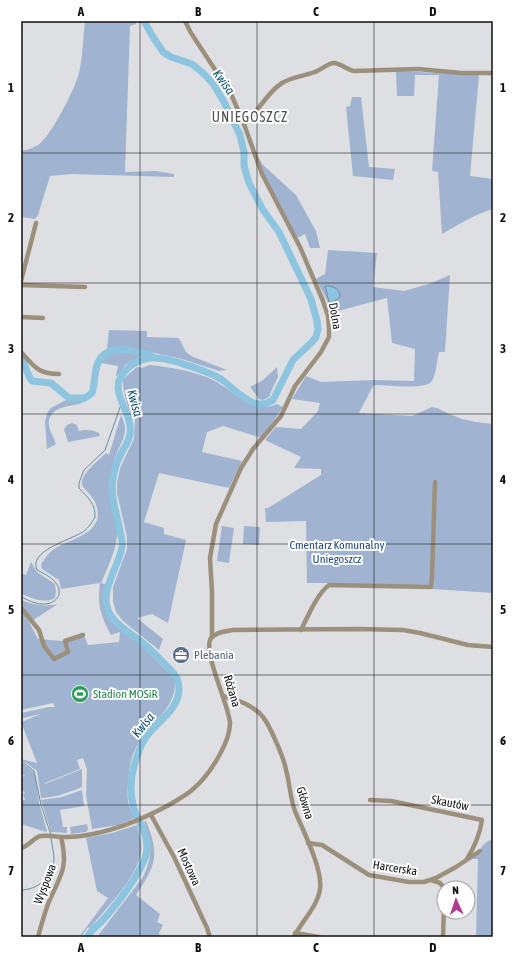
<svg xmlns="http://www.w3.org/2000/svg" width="514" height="958" viewBox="0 0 514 958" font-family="'Asap Condensed',sans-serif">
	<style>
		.green { fill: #a0b4d1 }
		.water { fill: #8dc4e0; stroke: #688ea2 }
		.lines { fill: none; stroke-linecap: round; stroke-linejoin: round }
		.stream { stroke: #688ea2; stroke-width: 1 }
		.river { stroke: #8dc4e0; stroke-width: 7 }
		.minor { stroke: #9c907d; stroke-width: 4.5 }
		.grid { fill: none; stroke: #101112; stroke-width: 1; stroke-opacity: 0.55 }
		.labels { text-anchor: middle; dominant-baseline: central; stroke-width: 4; stroke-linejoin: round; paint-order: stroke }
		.street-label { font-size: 12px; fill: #101112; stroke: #fff }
		.park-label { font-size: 12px; fill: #254a7f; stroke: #fff }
		.service-label { font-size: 12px; fill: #4e5e75; stroke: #fff; text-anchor: start }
		.leisure-label { font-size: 12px; fill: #27864d; stroke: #fff; text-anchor: start }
		.water-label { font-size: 13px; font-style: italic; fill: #0a526e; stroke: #fff }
		.quarter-label { font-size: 14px; letter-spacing: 1px; fill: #4e5052; stroke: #fff }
		.neatline { fill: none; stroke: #101112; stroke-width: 1.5 }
		.grid-label { font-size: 13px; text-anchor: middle; font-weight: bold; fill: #101112 }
	</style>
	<rect width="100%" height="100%" fill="#dddfe2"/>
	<g class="green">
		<path d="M85,21H135L136,24L130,26L125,172L156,171L174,174V177L72,174L50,176L38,215L35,219L21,217V151C26,150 34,148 38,145C51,136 75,89 79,73C83,56 83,38 85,21Z"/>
		<path d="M396,71L479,75L470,176L493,179V209C475,214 458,225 442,234L438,172L432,171L439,75H415L414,96H397Z"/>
		<polygon points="352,97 361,97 369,167 395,169 393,180 353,176 346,107 350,106"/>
		<polygon points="258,156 262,164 296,195 316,231 320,248 310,248 305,234 297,238 264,175"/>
		<path d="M328,250L377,253L373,287L404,291L429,284L450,275L445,352H439C437,359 436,378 431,382C423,390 387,385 376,385L373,386L359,413L412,416L432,407L437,408L447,413L462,419L476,422L493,424V593L341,583H307L306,521L266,522L265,508H268L321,475V469L294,468L301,457L265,440L276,427L301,429L318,411L320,403L292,399L306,376L321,382L374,380L414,381L415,349L392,343L387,298L330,313L327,300L316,279L325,274Z"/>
		<polygon points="109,330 147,331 147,337 179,338 186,352 191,356 227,370 219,371 182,359 141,350 114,347 105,351 107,348"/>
		<path d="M120,351L136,353L139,354V357L125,365L120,375L116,376L118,366L101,363L97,380C96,362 102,353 120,351Z"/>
		<path d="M149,365C170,367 194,371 213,380C235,391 251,415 277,404L283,407L262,438L223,426L207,432L202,452L242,461L229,488L159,473L144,522L164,528V534L186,540L168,623L152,614L137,618L163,639L159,650L123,621L116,612L113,601V587L127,549V537L117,493V483L120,468L134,439L135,418C128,414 122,387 123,379L137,367L142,368Z"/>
		<polygon points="277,367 278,377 273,387 269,397 263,400 259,399 250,387 263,380"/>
		<path d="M93,396C89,399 85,402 79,404C67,407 47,407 49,426C50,432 54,438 56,444L47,449L45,422L47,413L51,408L66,400L74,401L88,399Z"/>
		<path d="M121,415C130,433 122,439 116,455C113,465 110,475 109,485C108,499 116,511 117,524C119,545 109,565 101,583L105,584L104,606L108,617L139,643L174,678C181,707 144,727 134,752C130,761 129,772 128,782C127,796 127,806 135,818L118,825L92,829L86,795L87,769L83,758L77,760L80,769L45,783V784L82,769V787C68,793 56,797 41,798L37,771L26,763L21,762V759L37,763L21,722L41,714L23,718L21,713L49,707H55L53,703L21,710V611L29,622L38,639L63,641L83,633L88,645L119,642L120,632L111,635C101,616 97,605 100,583L61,589L59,580L42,569L41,564C45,559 48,553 53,550C65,541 88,537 95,524C101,516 97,503 91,496C86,489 79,487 83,478C86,470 100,459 106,453L109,455Z"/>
		<path d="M72,423L77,425L79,431C87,429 92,430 99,433L100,436L68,442L64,429L67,425Z"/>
		<polygon points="222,526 234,528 229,563 217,561"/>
		<polygon points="244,526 260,527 259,545 243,544"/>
		<path d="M31,562L37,572L55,584L56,591L55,598C44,604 32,598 21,594V573L26,575Z"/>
		<path d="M21,600C35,605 42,607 58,604L33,620L21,606Z"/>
		<polygon points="21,765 25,765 34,772 36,779 39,803 47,831 46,832 21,824 21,802 22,800 25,800 23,794 25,793 21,787 21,777 25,776 21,774"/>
		<polygon points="82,790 84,806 60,810 63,827 67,827 67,833 51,832 41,800 62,797"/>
		<path d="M146,821C160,856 156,865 136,895L160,914L157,922L163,925L159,933L160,937H97L143,877C153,856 152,843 144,822Z"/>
		<polygon points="87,824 88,829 86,832 71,834 70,827"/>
		<path d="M137,825C141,835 143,847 140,858C131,884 107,907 90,928L88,927L81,937H79L108,898L97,891L86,838L112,833Z"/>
		<path d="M493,839V937H476L478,859H472C481,853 480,843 493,839Z"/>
	</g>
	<path class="water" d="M325,286C333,285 340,289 340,297L333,302H329Z"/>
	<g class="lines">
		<g class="stream">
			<path d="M21,597C28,600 35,604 42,604C56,605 65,593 55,582C51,577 43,573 37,570C28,551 70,540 81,533C88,529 91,524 95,517C96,504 87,497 79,488V483L84,470L105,450L122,402"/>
			<polyline points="21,764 25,764 34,771 41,805 51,835"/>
			<path d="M21,890C38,890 52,877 54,860C54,853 52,845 51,838"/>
		</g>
		<g class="river">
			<path d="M21,357C26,365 26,373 32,381L51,383L69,398H85L92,393C95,384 94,374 97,365C105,341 135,351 152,356"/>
			<path d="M87,937C90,931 96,927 101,922C115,907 140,875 146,855C150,837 140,825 134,809C129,792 131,773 137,757C140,748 143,739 150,732C160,720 179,708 179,689C179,686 178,681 177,678C174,672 149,648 143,643C131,633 113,624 108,610C100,590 119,566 122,547C123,542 121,536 120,531C117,514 110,497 113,479C114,471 116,463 120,456C123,449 129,442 130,434C134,409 102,390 129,367C136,361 147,357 156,358C170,358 209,372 221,379C232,387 241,398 254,403C261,405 267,404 273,400L293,360L312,342L316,337L318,329L317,321L311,299L279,232L263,210L249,183L244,166V152L240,135L224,102L214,85L203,73L192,64L171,57L163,52L153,37L144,21"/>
		</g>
		<g class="minor">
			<polyline points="185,21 191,33 231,94 244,124 262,174 300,247 323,301 328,316 329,328 329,337 321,352 295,386 281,416 253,449 241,468 216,524 210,558 212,592 212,637"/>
			<path d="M244,124C259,112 266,93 282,83C292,77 304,76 315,72C321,70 328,63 334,63C340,63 347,70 354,71L418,69L461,73H493"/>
			<polyline points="21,281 36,223"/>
			<polyline points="21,285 85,287"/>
			<polyline points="21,317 43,318"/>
			<path d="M21,352C35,367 38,374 59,374"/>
			<polyline points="21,608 39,630 44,646 54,659 68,652 65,641 83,635"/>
			<path d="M301,630C308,616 317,594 329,585L431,587L432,577L435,482"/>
			<path d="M223,696C237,699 254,706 263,717C270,726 284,758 286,770C290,784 290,798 295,811C303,831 323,869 320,889C318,906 301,922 294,937"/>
			<path d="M370,800L391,801L482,820C480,834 475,846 467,859"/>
			<polyline points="151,815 174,857 207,928 210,937"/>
			<polyline points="308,843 322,845 369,875 409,882 424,882 436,878 456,867 480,851"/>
			<path d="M21,848C29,846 34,837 41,836C47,835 54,836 60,837C67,837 74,837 81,836C112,832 141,820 169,805C177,800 185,796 192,790C203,781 213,767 220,754C225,745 230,734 230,723C229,705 202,651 211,638C216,632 226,631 233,630L359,629L403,630L420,633L468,645L493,647"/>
			<polyline points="431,880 440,883 444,888"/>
			<polyline points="295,933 319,937"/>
			<path d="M38,937C41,926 44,915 48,904C60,875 69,870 61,837"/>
			<polyline points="443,937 444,907"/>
		</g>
	</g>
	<path class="grid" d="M140,21V937M257,21V937M374,21V937M21,153H493M21,283H493M21,414H493M21,544H493M21,675H493M21,805H493"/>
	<defs>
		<symbol id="office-disc" viewBox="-11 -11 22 22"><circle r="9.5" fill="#5c6f8a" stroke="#fff"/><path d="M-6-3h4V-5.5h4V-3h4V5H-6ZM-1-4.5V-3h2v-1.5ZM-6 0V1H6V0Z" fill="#fff"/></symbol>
		<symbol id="stadium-disc" viewBox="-11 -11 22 22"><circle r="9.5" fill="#2e9e5b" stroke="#fff"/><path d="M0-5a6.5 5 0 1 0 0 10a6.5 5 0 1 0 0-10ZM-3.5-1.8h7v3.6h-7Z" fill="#fff"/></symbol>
	</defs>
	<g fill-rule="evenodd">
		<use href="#office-disc" x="171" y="645" width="20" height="20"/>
		<use href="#stadium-disc" x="70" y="684" width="20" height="20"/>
	</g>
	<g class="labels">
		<g class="street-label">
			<text transform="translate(335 316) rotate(80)">Dolna</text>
			<text transform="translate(232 691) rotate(73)">Różana</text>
			<text transform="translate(305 803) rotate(73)">Główna</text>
			<text transform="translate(450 803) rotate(11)">Skautów</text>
			<text transform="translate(189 867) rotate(65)">Mostowa</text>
			<text transform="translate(395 868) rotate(9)">Harcerska</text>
			<text transform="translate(45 884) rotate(-69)">Wyspowa</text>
		</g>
		<g class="park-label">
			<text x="337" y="545">Cmentarz Komunalny<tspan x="337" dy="14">Uniegoszcz</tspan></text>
		</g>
		<g class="service-label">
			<text x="194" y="655">Plebania</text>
		</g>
		<g class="leisure-label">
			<text x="93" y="694">Stadion MOSiR</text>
		</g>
		<g class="water-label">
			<text transform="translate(224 82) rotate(54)">Kwisa</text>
			<text transform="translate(135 403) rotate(74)">Kwisa</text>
			<text transform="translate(143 725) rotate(-51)">Kwisa</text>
		</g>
		<g class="quarter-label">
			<text x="250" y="117">UNIEGOSZCZ</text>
		</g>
	</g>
	<rect width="514" height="958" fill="none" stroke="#ffffff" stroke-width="44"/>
	<g transform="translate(456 900) rotate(357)"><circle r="19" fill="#ffffff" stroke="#9fa0a0"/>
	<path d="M0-3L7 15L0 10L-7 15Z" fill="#b13b92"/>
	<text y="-6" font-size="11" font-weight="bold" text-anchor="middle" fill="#101112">N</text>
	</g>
	<rect x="22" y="22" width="470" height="914" class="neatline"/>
	<g class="grid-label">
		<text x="81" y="16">A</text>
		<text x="198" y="16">B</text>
		<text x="316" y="16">C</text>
		<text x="433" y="16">D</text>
		<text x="11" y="92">1</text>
		<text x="503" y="92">1</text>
		<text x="11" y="222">2</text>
		<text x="503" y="222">2</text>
		<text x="11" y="353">3</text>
		<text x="503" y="353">3</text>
		<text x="11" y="484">4</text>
		<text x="503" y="484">4</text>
		<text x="11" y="614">5</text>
		<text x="503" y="614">5</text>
		<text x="11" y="745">6</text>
		<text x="503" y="745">6</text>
		<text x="11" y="875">7</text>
		<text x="503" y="875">7</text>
		<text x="81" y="952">A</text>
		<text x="198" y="952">B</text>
		<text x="316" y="952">C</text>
		<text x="433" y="952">D</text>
	</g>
</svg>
